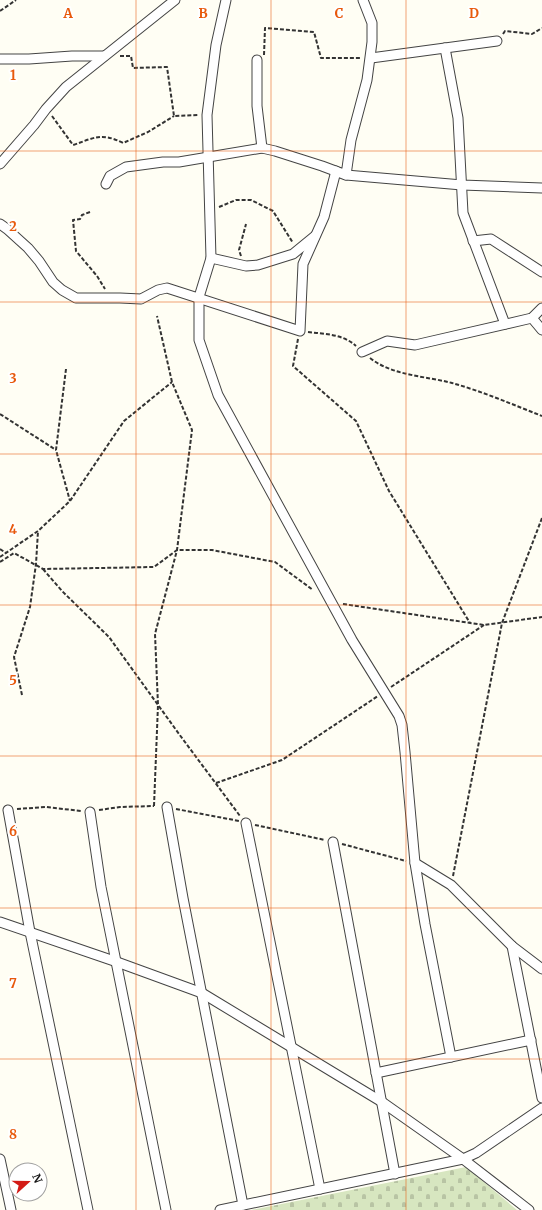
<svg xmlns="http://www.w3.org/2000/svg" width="542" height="1210" viewBox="0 0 542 1210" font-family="Merriweather,serif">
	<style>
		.cemetery { fill: url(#cemetery-stones) }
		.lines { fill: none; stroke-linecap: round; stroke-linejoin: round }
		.minor-casing { stroke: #444; stroke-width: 11 }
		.path { stroke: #333; stroke-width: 2; stroke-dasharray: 4 2; stroke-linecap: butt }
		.minor { stroke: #fff; stroke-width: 9 }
		.grid { fill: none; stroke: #e8590c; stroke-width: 1; stroke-opacity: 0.55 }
		.grid-label { font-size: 13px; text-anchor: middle; font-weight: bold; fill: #e8590c; stroke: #fff; stroke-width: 4; stroke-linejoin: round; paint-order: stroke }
	</style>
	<defs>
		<pattern id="cemetery-stones" width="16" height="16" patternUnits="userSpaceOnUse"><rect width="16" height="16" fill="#d7e6c0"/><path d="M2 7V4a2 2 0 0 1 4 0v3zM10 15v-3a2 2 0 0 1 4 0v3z" fill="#b8c4a4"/></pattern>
	</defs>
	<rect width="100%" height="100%" fill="#fffef4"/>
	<polygon class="cemetery" points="466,1167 517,1210 251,1210"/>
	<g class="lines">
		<defs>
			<g id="minor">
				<polyline points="226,0 216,45 207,115 211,258 199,297 199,340 218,395 352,640 399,716 402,725 405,752 415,863 425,924 451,1057"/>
				<polyline points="445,48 458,118 463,213 505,324"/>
				<polyline points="371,58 497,41"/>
				<polyline points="0,59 29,59 72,56 104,56"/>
				<polyline points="257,60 257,106 262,148"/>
				<polyline points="0,164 34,125 46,109 66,87 175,0"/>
				<polyline points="346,175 462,185 542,188"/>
				<polyline points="106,184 110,176 126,167 163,162 179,162 262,148 275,151 322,166 346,175 351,140 367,80 372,42 372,23 363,0"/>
				<polyline points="0,224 7,229 28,248 39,261 53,282 62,290 76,298 120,298 141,299 158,290 167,288 300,331 303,264 324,217 336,171"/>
				<polyline points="473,241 491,239 542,272"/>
				<polyline points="211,258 246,266 258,265 293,254 315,236"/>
				<polyline points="532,318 542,330"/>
				<polyline points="362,352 387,341 415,345 532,318 542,308"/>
				<polyline points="167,807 183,898 243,1205"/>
				<polyline points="8,810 30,932 88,1210"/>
				<polyline points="90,812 101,887 166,1210"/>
				<polyline points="246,823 320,1189"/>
				<polyline points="333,842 395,1174"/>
				<polyline points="415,863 451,885 512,946 542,969"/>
				<polyline points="0,922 117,962 202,993 382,1102 463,1159 529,1210"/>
				<polyline points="512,946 542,1098"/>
				<polyline points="376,1073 531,1040"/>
				<polyline points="0,1159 11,1210"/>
				<polyline points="220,1210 463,1159 476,1153 542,1108"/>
			</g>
		</defs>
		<use href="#minor" class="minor-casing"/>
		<g class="path">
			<polyline points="0,11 16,0"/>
			<polyline points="503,34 505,31 532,34 542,28"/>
			<polyline points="264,55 265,28 314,32 321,58 361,58"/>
			<polyline points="120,56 131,56 133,68 167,67 174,116 199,115"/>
			<path d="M52,116L73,145C94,138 101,132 123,143L148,132L174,116"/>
			<polyline points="219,207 236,200 251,200 273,211 293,243"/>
			<polyline points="90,212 82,215 80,219 73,220 76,251 97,276 105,289"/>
			<polyline points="241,256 239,250 246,224"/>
			<path d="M308,332C325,334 343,334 356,346"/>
			<polyline points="298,339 293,366 356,421 389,491 470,623"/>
			<path d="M370,358C393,376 426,376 452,383C481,391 514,405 542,416"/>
			<polyline points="66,369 56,450 70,501"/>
			<polyline points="0,414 56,450"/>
			<polyline points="0,549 6,553"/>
			<polyline points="0,557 38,531 70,501 124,421 172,382"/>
			<polyline points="0,562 14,553 43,569 154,567 177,550 212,550 275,562 313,590"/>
			<polyline points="43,569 62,591 109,637 179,734 240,816"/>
			<polyline points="343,604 484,625 542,617"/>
			<polyline points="391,687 484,625"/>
			<polyline points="22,695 14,657 30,607 36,564 38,531"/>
			<polyline points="216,783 282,760 378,696"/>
			<polyline points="154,806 158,705 155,634 177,550 192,430 172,382 157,316"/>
			<polyline points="17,809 46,807 81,811"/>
			<polyline points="176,809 239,821"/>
			<polyline points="99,810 120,807 154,806"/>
			<polyline points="255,825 325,840"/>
			<polyline points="342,844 406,861"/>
			<polyline points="453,876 502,623 542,518"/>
		</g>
		<use href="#minor" class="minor"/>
	</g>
	<path class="grid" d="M136,0V1210M271,0V1210M406,0V1210M0,151H542M0,302H542M0,454H542M0,605H542M0,756H542M0,908H542M0,1059H542"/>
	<g class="grid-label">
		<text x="68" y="18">A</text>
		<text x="203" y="18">B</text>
		<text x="339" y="18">C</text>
		<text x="474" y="18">D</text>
		<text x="13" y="80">1</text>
		<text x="13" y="231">2</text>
		<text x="13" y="383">3</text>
		<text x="13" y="534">4</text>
		<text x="13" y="685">5</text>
		<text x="13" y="836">6</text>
		<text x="13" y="988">7</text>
		<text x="13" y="1139">8</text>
	</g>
	<g transform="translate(28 1182) rotate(69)"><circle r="19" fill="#ffffff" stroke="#a0a0a0"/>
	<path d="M0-3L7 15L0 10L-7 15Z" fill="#d31b16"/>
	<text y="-6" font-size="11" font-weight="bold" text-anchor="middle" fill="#111111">N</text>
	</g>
</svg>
